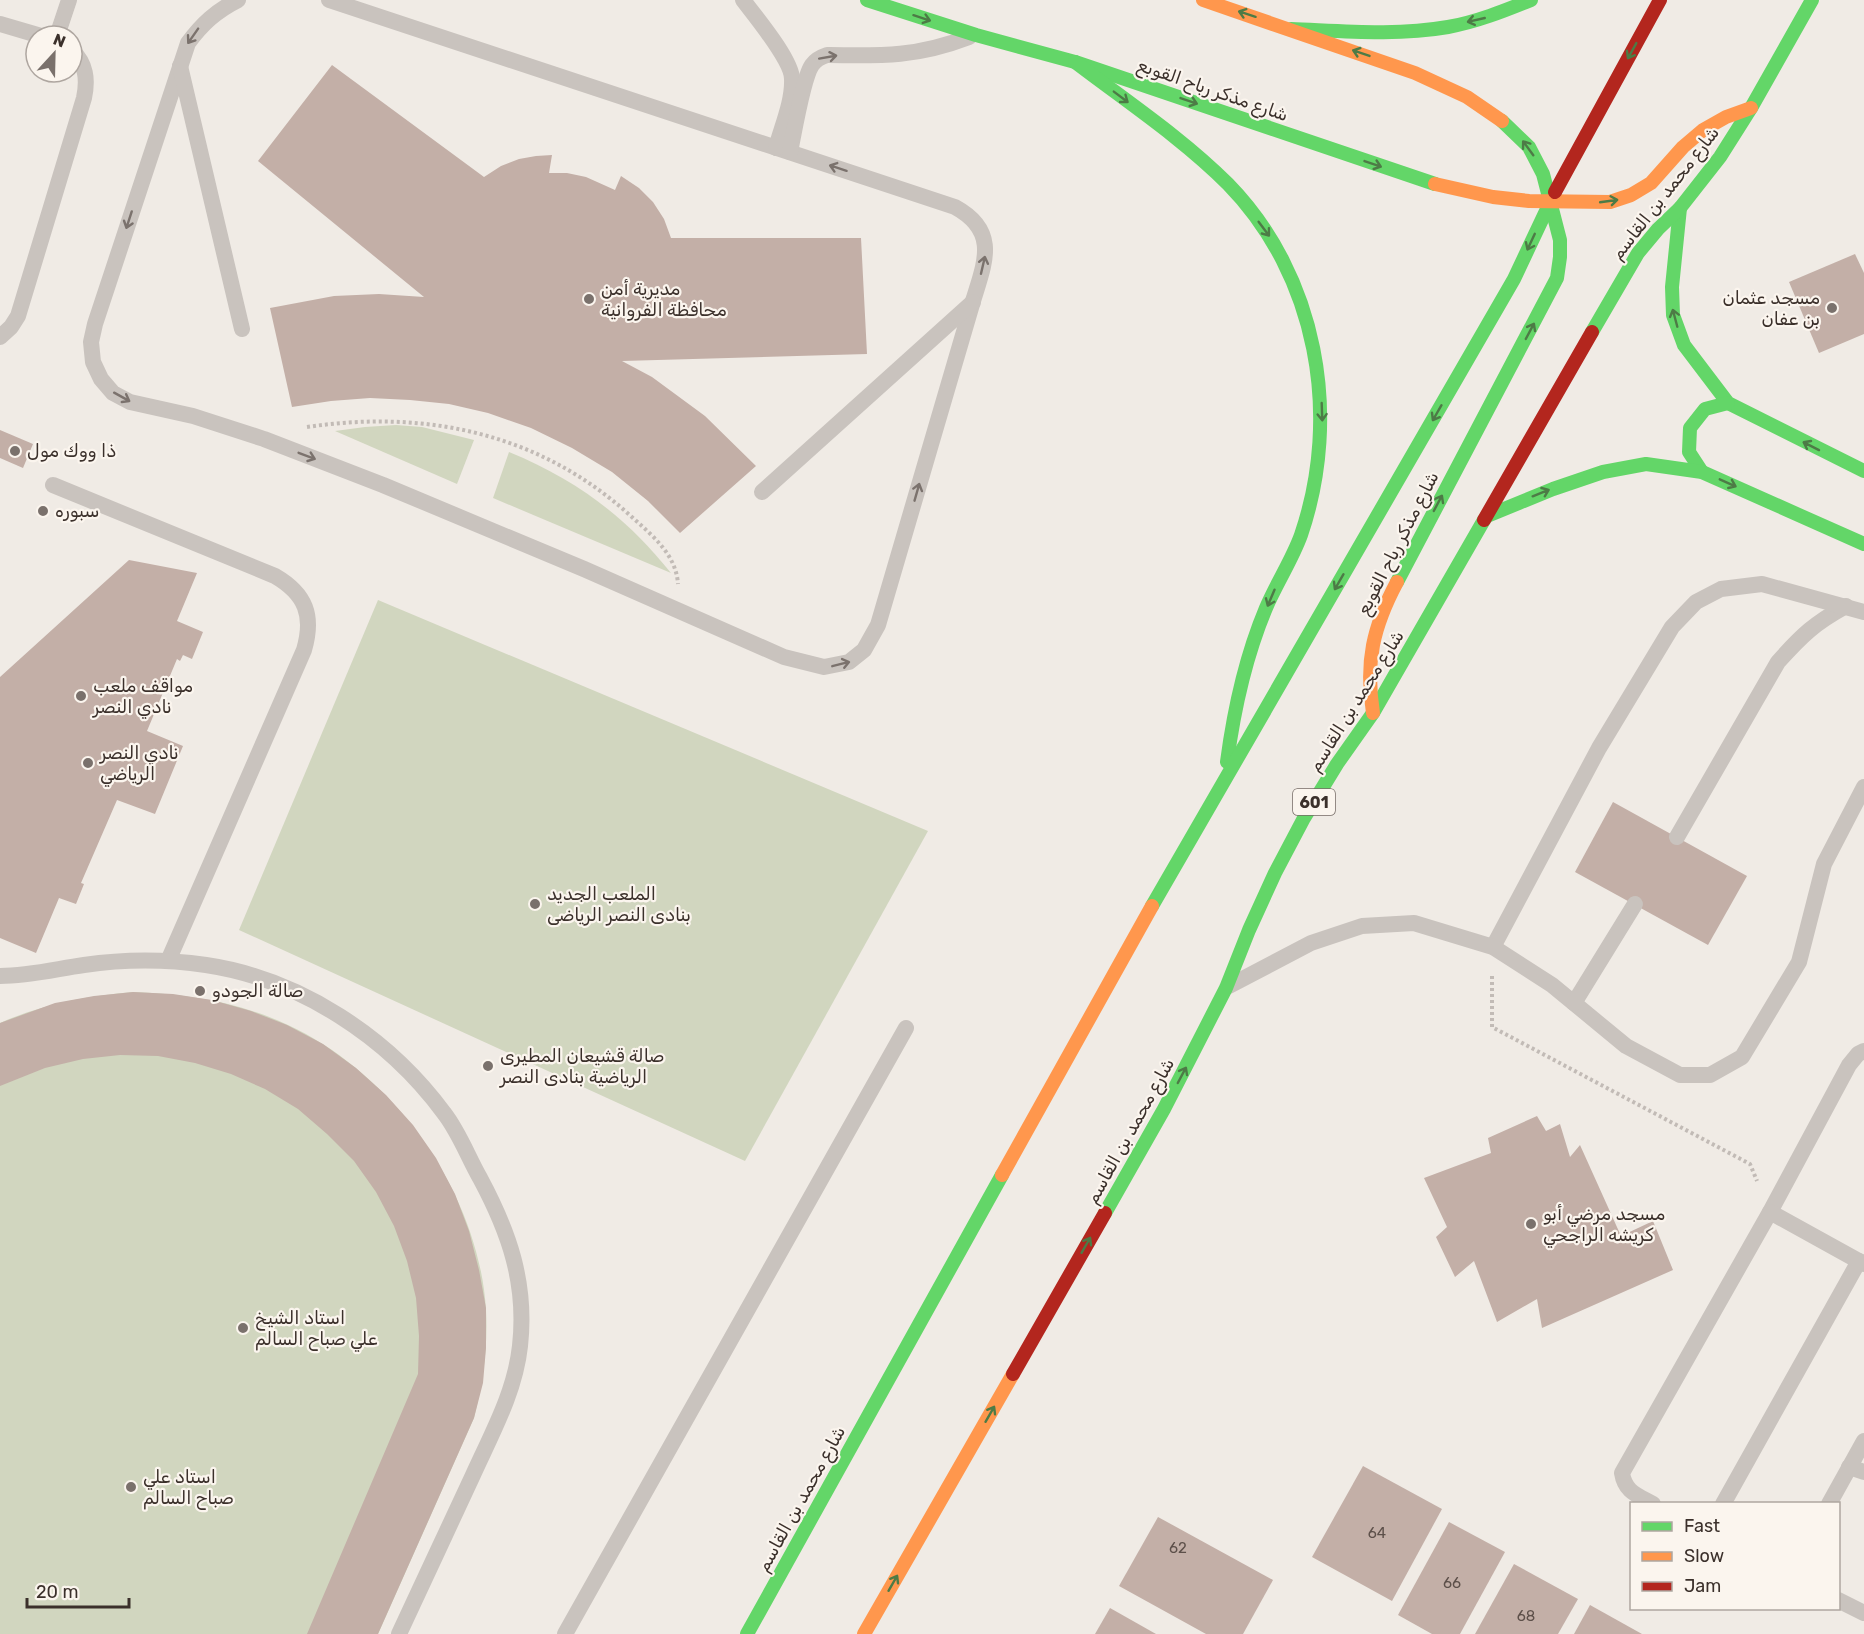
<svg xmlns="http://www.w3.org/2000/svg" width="1864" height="1634" viewBox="0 0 1864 1634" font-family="Rubik,'Noto Sans Arabic',sans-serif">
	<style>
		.green { fill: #d1d6bf }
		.building { fill: #c3afa7 }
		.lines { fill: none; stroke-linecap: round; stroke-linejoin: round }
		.path { stroke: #c2bbb6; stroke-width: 4; stroke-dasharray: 3 3; stroke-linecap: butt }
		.lane { stroke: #c9c3be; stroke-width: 16 }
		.fast { stroke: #63d668; stroke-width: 14 }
		.slow { stroke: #ff974d; stroke-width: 14 }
		.jam { stroke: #b3261e; stroke-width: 14 }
		.oneway { stroke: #4d7b46 }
		.oneway2 { stroke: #7b726d }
		.poi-dot { fill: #7a716c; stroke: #fbf5ee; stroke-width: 2 }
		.labels { text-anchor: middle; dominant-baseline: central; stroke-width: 4.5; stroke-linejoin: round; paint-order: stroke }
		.number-label { font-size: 15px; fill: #5d504a }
		.shield { fill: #fbf5ee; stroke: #756b66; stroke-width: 1.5 }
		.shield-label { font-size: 16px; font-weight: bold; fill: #3b302b }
		.street-label { font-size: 18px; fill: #3b302b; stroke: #fbf5ee }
		.poi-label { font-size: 18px; fill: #3b302b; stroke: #fbf5ee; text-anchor: start }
	</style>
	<rect width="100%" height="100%" fill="#f0ebe5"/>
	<g class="green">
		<polygon points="396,425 422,427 474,440 457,484 335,431 365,427"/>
		<path d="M509,452C577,480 625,516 671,573L493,498Z"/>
		<polygon points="378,600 928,831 745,1161 239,930"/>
		<path d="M133,992C187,994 239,1002 288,1025C394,1074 479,1193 486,1310C488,1348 483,1382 474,1418L378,1634H0V1023C43,1004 87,996 133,992Z"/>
	</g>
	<g class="building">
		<polygon points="332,65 484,177 501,166 519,159 536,156 552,155 549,173 567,173 586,177 615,190 621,176 639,188 653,202 664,219 671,238 861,238 867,354 622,361 652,377 705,416 756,466 680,533 648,501 612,472 572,448 531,428 488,413 449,404 410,400 370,398 331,401 292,407 270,308 334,296 379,294 424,297 258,161"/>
		<polygon points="1855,254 1864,273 1864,334 1819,353 1789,282"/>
		<polygon points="0,430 33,444 23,468 0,458"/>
		<polygon points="129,560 197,573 177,621 203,632 192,659 183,655 180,661 177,659 147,731 183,746 155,814 117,800 81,883 84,884 76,904 59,898 36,953 0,938 0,677"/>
		<polygon points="1613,802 1747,876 1708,945 1575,872"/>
		<polygon points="133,992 173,994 212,1000 251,1011 287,1025 323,1044 356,1068 386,1095 413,1125 436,1158 455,1194 469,1231 479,1270 486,1308 486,1348 483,1383 474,1418 378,1634 307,1634 418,1374 419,1336 416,1298 407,1261 394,1226 376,1192 354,1161 327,1134 298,1109 265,1089 231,1074 195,1063 158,1056 120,1055 83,1059 45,1068 0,1086 0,1023 55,1003 94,996"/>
		<polygon points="1537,1116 1546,1131 1560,1124 1570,1157 1580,1145 1621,1236 1653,1221 1673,1270 1542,1328 1537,1299 1497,1322 1474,1261 1455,1277 1436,1237 1447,1227 1424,1178 1491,1153 1488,1138"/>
		<polygon points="1363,1466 1442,1509 1392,1601 1312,1557"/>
		<polygon points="1158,1517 1273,1580 1243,1634 1206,1634 1119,1586"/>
		<polygon points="1449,1522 1505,1552 1460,1634 1432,1634 1398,1615"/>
		<polygon points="1514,1564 1578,1599 1558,1634 1475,1634"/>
		<polygon points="1590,1605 1642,1634 1574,1634"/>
		<polygon points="1110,1608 1156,1634 1095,1634"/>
	</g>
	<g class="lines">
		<g class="path">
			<path d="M307,427C428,409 542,434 633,518C654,537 676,555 678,584"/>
			<polyline points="1492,976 1492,1027 1750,1164 1757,1181"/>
		</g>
		<g class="lane">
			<path d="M238,0C216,11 202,24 188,43L95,324L91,342L93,362L101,379L113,393L130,402L193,416L264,439L383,485L584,569L784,657L824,667L849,662L864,650L878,625L973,301C985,262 999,231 955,207L329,0"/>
			<path d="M743,0C755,16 792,60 792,79C793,101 782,126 776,148"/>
			<polyline points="0,24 41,36"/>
			<polyline points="57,36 69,0"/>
			<polyline points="180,66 242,329"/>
			<path d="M790,152C794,133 803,78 812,65C816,59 821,57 827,55C882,56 917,57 969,37"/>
			<path d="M0,337L11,327L18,316L84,98C88,79 86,64 72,50"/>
			<path d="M53,485L275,576C306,594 314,616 304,650L168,961"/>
			<polyline points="762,492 973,302"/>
			<path d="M1677,837L1778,662C1802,635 1815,623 1846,606"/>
			<polyline points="1493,947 1599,748 1672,627 1696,602 1721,589 1762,584 1864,612"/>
			<path d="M0,976C29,976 56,969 84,965C125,959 165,959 206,965C300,979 388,1037 444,1113C459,1132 468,1157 480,1178C509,1232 527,1283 520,1346C515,1392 492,1433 473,1475C448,1528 424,1581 399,1634"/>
			<polyline points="1229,986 1311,943 1362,926 1414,923 1493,947 1552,985 1626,1046 1680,1075 1710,1075 1742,1057 1799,962 1824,864 1864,787"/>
			<polyline points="1574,1003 1635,904"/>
			<polyline points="1770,1212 1849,1065 1858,1054 1864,1051"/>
			<polyline points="1849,1467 1864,1472"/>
			<path d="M1653,1504C1637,1495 1625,1492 1622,1473L1770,1212L1864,1264"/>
			<polyline points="1723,1504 1859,1261"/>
			<polyline points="1829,1504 1864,1441"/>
			<polyline points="1838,1600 1864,1613"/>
			<polyline points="565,1634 906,1028"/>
		</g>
		<g class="fast">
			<polyline points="867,0 976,35 1075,62 1435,184"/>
			<path d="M1291,29C1343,31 1396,36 1448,27C1476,22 1504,11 1531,0"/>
			<path d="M1075,62C1126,101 1182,138 1228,184C1317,275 1342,415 1301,535C1292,560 1276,584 1266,608C1245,658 1234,709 1227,762"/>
			<polyline points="1680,208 1672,287 1673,315 1684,345 1728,403 1864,471"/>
			<polyline points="1592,332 1638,253 1658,229 1680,208 1720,157 1751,108 1812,0"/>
			<polyline points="1702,472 1689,452 1690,428 1705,409 1728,403"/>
			<polyline points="1487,516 1553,489 1603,472 1646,464 1702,472 1864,544"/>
			<polyline points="1397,582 1557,278 1560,257 1560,240 1543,174 1529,147 1502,121"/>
			<polyline points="1152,906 1514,279 1555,192"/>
			<polyline points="1105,1213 1164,1109 1226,988 1249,930 1275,873 1304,818 1337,764 1373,713 1484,520"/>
			<polyline points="747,1634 1002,1175"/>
		</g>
		<g class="slow">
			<polyline points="1203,0 1415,73 1467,97 1502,121"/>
			<polyline points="1435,184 1493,197 1529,201 1610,202 1631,195 1651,183 1683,147 1703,130 1726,117 1751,108"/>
			<path d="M1373,713C1365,662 1373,627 1397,582"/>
			<polyline points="1002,1175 1152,906"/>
			<polyline points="864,1634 1013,1374"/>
		</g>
		<g class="jam">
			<polyline points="1555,192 1660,0"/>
			<polyline points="1484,520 1592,332"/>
			<polyline points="1013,1374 1105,1213"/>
		</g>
	</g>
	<defs><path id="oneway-shaft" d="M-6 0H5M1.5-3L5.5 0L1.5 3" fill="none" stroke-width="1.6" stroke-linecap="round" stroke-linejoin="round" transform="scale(1.5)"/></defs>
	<g class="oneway">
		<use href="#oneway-shaft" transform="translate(1247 14) rotate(-162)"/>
		<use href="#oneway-shaft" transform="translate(922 18) rotate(18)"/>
		<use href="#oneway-shaft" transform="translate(1476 20) rotate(167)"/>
		<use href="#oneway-shaft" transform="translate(1632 51) rotate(119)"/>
		<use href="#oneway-shaft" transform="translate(1361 53) rotate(-161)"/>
		<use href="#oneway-shaft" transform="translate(1121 97) rotate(37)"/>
		<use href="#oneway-shaft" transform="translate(1189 101) rotate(19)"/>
		<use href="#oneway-shaft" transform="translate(1528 148) rotate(-126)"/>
		<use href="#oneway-shaft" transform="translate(1373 164) rotate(19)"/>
		<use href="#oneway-shaft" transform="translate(1609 201) rotate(-8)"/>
		<use href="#oneway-shaft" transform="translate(1264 229) rotate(53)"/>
		<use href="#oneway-shaft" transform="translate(1531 242) rotate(115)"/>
		<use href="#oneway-shaft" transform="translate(1675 318) rotate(-105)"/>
		<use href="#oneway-shaft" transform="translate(1530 331) rotate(-62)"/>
		<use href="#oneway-shaft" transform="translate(1322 412) rotate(88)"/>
		<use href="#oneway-shaft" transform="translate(1437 413) rotate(120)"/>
		<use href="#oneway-shaft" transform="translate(1811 446) rotate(-153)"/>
		<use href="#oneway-shaft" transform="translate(1728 483) rotate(24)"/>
		<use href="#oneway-shaft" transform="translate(1541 493) rotate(-22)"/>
		<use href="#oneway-shaft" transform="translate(1438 503) rotate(-62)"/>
		<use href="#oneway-shaft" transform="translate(1339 582) rotate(120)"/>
		<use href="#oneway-shaft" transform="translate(1271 598) rotate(113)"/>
		<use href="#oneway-shaft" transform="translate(1182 1075) rotate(-62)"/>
		<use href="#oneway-shaft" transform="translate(1086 1245) rotate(-60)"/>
		<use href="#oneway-shaft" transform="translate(990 1414) rotate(-60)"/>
		<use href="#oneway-shaft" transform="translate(893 1583) rotate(-60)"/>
	</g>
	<g class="oneway2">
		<use href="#oneway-shaft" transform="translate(193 36) rotate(125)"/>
		<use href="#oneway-shaft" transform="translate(828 57) rotate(-10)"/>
		<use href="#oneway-shaft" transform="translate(838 168) rotate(-162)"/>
		<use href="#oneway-shaft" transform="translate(129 220) rotate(108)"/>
		<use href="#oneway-shaft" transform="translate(983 265) rotate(-77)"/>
		<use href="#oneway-shaft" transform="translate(122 397) rotate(29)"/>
		<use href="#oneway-shaft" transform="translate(307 456) rotate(21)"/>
		<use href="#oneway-shaft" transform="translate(917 492) rotate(-74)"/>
		<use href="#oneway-shaft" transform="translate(841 664) rotate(-14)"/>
	</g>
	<g class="poi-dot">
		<circle cx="589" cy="299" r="6"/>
		<circle cx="1832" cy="308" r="6"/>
		<circle cx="15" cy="451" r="6"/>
		<circle cx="43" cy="511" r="6"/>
		<circle cx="81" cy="696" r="6"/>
		<circle cx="88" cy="763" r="6"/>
		<circle cx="535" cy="904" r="6"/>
		<circle cx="200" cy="991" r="6"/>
		<circle cx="488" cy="1066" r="6"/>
		<circle cx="1531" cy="1224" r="6"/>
		<circle cx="243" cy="1328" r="6"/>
		<circle cx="131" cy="1487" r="6"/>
	</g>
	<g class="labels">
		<g class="number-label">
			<text x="1377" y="1533">64</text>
			<text x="1178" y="1548">62</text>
			<text x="1452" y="1583">66</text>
			<text x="1526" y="1616">68</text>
		</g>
		<rect class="shield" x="1293" y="789" width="42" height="26" rx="4.5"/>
		<g class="shield-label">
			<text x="1314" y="802">601</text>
		</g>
		<g class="street-label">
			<text transform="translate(1213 90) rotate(19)">شارع مذكر رباح القوبع</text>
			<text transform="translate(1665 193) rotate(-52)">شارع محمد بن القاسم</text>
			<text transform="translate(1398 543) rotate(-63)">شارع مذكر رباح القوبع</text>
			<text transform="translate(1356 701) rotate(-58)">شارع محمد بن القاسم</text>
			<text transform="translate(1130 1131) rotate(-61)">شارع محمد بن القاسم</text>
			<text transform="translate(801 1499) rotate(-61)">شارع محمد بن القاسم</text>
		</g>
		<g class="poi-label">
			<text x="601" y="289">مديرية أمن<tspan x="601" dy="21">محافظة الفروانية</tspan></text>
			<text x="1820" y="298" text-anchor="end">مسجد عثمان<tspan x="1820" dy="21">بن عفان</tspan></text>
			<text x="27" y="451">ذا ووك مول</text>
			<text x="55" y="511">سبوره</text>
			<text x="93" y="686">مواقف ملعب<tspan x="93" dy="21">نادي النصر</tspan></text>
			<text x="100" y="753">نادي النصر<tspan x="100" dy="21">الرياضي</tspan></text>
			<text x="547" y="894">الملعب الجديد<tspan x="547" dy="21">بنادى النصر الرياضى</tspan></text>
			<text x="212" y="991">صالة الجودو</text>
			<text x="500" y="1056">صالة قشيعان المطيرى<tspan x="500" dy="21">الرياضية بنادى النصر</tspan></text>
			<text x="1543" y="1214">مسجد مرضي أبو<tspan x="1543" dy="21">كريشه الراجحي</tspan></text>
			<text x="255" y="1318">استاد الشيخ<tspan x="255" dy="21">علي صباح السالم</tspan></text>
			<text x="143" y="1477">استاد علي<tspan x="143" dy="21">صباح السالم</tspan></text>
		</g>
	</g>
	<rect x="1630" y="1502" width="210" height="108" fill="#fbf5ee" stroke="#aea6a0" stroke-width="1.5"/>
	<rect x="1642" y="1522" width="30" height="9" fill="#63d668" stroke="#aea6a0" stroke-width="1.5"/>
	<text x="1684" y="1532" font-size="18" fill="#3b302b">Fast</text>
	<rect x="1642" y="1552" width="30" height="9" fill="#ff974d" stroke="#aea6a0" stroke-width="1.5"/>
	<text x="1684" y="1562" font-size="18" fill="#3b302b">Slow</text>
	<rect x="1642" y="1582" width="30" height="9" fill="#b3261e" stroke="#aea6a0" stroke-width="1.5"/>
	<text x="1684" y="1592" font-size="18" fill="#3b302b">Jam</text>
	<g transform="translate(54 54) rotate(22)"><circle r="28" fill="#fbf5ee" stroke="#aea6a0" stroke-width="1.5"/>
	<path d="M0-4.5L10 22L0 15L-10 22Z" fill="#7a716c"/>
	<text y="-9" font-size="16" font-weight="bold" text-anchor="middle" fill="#3b302b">N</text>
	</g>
	<path d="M27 1598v9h102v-9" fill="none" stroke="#3b302b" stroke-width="3"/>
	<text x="36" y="1598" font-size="18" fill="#3b302b" stroke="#fbf5ee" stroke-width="4.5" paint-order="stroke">20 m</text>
</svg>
